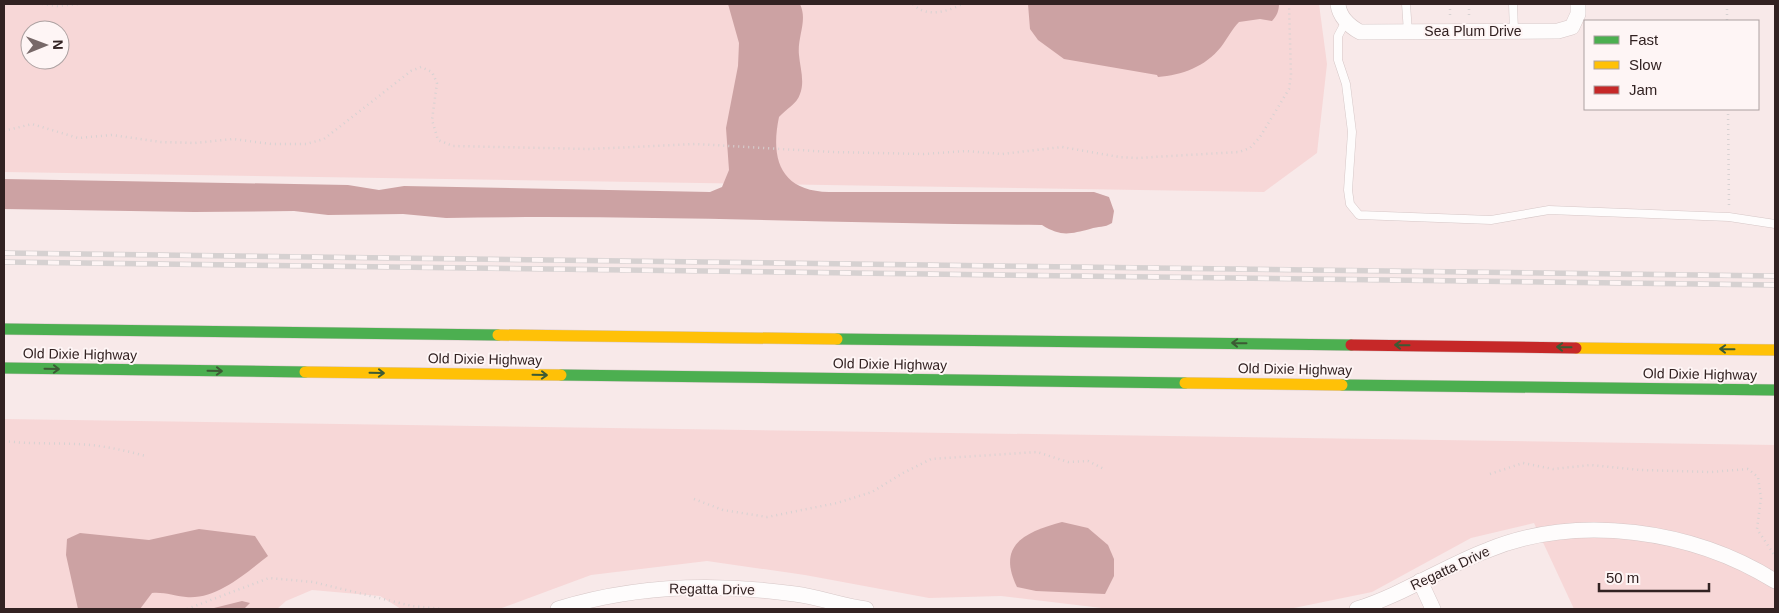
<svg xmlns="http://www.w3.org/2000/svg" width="1779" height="613" viewBox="0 0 1779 613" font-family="Helvetica,sans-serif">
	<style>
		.green { fill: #f7d7d7; fill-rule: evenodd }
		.water { fill: #cca2a3 }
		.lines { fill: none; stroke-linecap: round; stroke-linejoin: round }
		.lane-casing { stroke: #d6c7c7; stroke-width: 9 }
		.street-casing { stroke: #d6c7c7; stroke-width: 16 }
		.fast-casing { stroke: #d6c7c7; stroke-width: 12 }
		.slow-casing { stroke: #d6c7c7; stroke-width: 12 }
		.jam-casing { stroke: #d6c7c7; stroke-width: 12 }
		.path { stroke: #d7d2d2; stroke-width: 2.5; stroke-dasharray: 1 4; stroke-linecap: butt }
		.lane { stroke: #fefcfc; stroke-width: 8 }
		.street { stroke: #fefcfc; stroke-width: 15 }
		.fast { stroke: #4caf50; stroke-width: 11 }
		.slow { stroke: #ffc107; stroke-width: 11 }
		.jam { stroke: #c62828; stroke-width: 11 }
		.rail-casing { stroke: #d6d1d1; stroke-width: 5.5 }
		.rail { stroke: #fef5f5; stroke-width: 4; stroke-dasharray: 11; stroke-linecap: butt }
		.oneway { stroke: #3c5a34 }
		.labels { text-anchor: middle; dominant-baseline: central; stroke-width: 4; stroke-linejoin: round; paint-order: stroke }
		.street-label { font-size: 14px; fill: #322222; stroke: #fef5f5 }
	</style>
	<rect width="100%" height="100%" fill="#f8e9e9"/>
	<g class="green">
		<path d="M4,4H1319L1327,64L1317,153L1264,192L4,172ZM30,30H60V60H30Z"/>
		<polygon points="4,419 1775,445 1775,609 1574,609 1534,523 1471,538 1372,592 1289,609 1110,609 1001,596 929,598 805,575 707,561 591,575 499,609 401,609 380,596 312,590 286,601 277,609 4,609"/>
	</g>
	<g class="water">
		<path d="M728,4H800C808,21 797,37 799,55C800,68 805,81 800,94C797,104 786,109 779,117C770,160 781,191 829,192H1094L1109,197L1114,211L1112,223C1104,228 1099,226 1090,229C1070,234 1061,237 1042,225C843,224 644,214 446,218L403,214L328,215L294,211L194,212L4,209V179L348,185L379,190L404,186L710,192L722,187L729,170L726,128L738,66L739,43Z"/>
		<path d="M1028,4H1279C1279,10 1277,16 1272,21L1260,19L1239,22C1232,29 1227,39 1221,47C1205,67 1182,75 1158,77L1157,75L1064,59L1038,40L1030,29Z"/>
		<path d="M1062,522L1088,528L1108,545L1114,559V576L1105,594L1036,591L1017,587C996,544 1026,532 1062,522Z"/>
		<path d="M199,529L255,536L268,556C246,573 216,600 186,597C174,596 165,592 152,593L140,609H78L66,555L67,539L80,533L149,540Z"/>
		<polygon points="242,601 250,603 244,609 210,609"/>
	</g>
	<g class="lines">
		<defs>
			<g id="lane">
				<polyline points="1406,4 1408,32"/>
				<polyline points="1513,4 1514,31"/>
				<polyline points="1346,21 1338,36 1338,60 1346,84 1352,132 1348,190 1350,204 1359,215 1491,220 1549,210 1729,217 1775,224"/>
			</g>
			<g id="street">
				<path d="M1338,4C1339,16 1349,26 1360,32L1558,31L1572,27L1578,14V4"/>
				<polyline points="1420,581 1433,609"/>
				<path d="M558,609C635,585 716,583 795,594C819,597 842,606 866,609"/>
				<path d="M1357,609C1402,595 1443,567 1488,550C1579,513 1693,530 1775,581"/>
			</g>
			<g id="fast">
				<polyline points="4,329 498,335"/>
				<polyline points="837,339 1351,345"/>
				<polyline points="4,368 305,372"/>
				<polyline points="561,375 1185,383"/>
				<polyline points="1342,385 1775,390"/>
			</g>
			<g id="slow">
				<polyline points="498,335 837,339"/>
				<polyline points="1576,348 1775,350"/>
				<polyline points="305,372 561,375"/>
				<polyline points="1185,383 1342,385"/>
			</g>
			<polyline id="jam" points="1351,345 1576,348"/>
		</defs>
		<use href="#lane" class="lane-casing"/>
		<use href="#street" class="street-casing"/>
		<use href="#fast" class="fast-casing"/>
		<use href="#slow" class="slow-casing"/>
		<use href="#jam" class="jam-casing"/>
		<g class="path">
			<polyline points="42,4 57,6 79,4"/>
			<path d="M913,4C926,18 947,12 962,4"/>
			<polyline points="1450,4 1450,17"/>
			<polyline points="1469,4 1469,17"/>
			<polyline points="1727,4 1727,21"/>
			<polyline points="1728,109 1729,207"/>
			<polyline points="4,131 32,124 78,138 112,135 161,142 195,143 233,139 271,144 306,144 324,139 411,71 421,67 432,72 437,83 432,120 438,140 453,146 590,149 696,144 832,152 924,154 966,151 1002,154 1062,147 1119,157 1137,158 1239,152 1250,148 1260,137 1289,89 1291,76 1289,4"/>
			<path d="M4,441C28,444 53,443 77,444C101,445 123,450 146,456"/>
			<polyline points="1490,474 1523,463 1553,469 1591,465 1640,470 1711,472 1748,469 1758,477 1761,498 1757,529 1775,556"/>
			<polyline points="694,499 723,510 767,517 837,503 872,492 903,473 931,459 1037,452 1068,462 1088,461 1104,469"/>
			<polyline points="187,609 269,578 313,582 412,606 443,609"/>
		</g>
		<use href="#lane" class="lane"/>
		<use href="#street" class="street"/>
		<use href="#fast" class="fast"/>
		<use href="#slow" class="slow"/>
		<use href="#jam" class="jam"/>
		<defs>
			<g id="rail">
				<polyline points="4,253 1775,276"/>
				<polyline points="4,262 1775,285"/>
			</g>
		</defs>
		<use href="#rail" class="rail-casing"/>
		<use href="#rail" class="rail"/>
	</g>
	<defs><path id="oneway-shaft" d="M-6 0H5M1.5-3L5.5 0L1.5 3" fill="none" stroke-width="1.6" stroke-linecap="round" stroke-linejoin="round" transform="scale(1.25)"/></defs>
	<g class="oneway">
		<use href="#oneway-shaft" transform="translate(1239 343) rotate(-179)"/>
		<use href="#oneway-shaft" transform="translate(1402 345) rotate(-179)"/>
		<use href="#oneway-shaft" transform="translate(1564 347) rotate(-179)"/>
		<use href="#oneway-shaft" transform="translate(1727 349) rotate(-179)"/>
		<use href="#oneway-shaft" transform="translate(52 369) rotate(1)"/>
		<use href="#oneway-shaft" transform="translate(215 371) rotate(1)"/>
		<use href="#oneway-shaft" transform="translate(377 373) rotate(1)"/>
		<use href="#oneway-shaft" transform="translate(540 375) rotate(1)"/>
	</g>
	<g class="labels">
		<g class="street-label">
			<text x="1473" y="31">Sea Plum Drive</text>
			<text transform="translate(80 354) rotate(1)">Old Dixie Highway</text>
			<text transform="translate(485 359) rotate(1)">Old Dixie Highway</text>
			<text transform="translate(890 364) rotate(1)">Old Dixie Highway</text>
			<text transform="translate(1295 369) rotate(1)">Old Dixie Highway</text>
			<text transform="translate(1700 374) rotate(1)">Old Dixie Highway</text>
			<text transform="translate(1450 568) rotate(-25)">Regatta Drive</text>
			<text transform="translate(712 589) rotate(1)">Regatta Drive</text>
		</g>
	</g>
	<rect width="1779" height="613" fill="none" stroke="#322222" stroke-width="10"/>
	<rect x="1584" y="20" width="175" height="90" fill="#fef5f5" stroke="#aca1a1"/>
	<rect x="1594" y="36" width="25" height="8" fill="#4caf50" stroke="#aca1a1"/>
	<text x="1629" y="45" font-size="15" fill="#322222">Fast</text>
	<rect x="1594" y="61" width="25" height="8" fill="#ffc107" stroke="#aca1a1"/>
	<text x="1629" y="70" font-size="15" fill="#322222">Slow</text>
	<rect x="1594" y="86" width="25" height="8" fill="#c62828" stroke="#aca1a1"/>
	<text x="1629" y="95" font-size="15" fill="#322222">Jam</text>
	<g transform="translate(45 45) rotate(89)"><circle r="24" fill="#fef5f5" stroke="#aca1a1"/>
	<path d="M0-4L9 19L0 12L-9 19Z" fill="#776868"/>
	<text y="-8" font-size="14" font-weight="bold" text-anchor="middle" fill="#322222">N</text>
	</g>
	<path d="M1599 583v8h110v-8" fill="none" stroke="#322222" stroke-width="2.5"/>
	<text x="1606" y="583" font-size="15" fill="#322222" stroke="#fef5f5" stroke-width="4" paint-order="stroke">50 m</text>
</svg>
